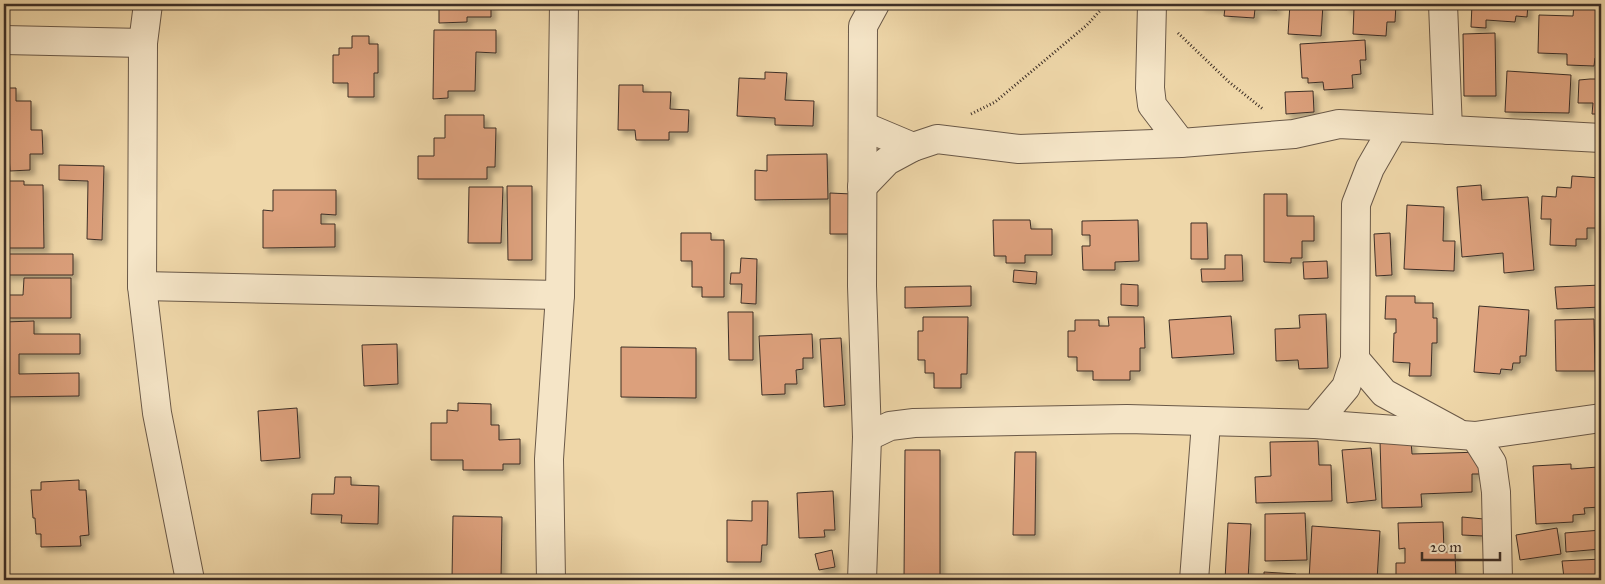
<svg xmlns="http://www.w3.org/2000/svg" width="1605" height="584" viewBox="0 0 1605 584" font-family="'IM FELL Great Primer',serif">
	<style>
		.building { fill: #dca07b; stroke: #3d2f27; filter: url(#shadow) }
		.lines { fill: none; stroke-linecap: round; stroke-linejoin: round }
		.minor-casing { stroke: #6a5948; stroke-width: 30 }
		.path { stroke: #3d2f27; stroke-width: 3; stroke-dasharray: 1 2.5; stroke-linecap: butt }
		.minor { stroke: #f5e5c7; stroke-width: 28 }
	</style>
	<defs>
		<filter id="shadow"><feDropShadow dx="4.5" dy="4.5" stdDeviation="2.5" flood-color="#0004"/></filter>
	</defs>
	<rect width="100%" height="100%" fill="#efd7a9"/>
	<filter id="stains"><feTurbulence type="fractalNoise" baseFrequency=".004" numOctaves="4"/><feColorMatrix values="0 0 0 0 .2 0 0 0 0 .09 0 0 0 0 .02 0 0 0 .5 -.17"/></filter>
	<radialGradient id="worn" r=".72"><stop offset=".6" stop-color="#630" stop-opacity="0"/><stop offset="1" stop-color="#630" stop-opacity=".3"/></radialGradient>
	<g class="building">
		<polygon points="439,4 491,4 491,17 467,17 467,22 439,23"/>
		<polygon points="1201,4 1277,4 1277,10 1255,9 1254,18 1224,16 1225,8 1200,6"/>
		<polygon points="1290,4 1323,4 1321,36 1288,34"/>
		<polygon points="1346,4 1396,4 1395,22 1387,22 1386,36 1353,34 1354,8 1345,8"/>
		<polygon points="1472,4 1528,4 1527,17 1516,16 1515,22 1486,20 1486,28 1471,27"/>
		<polygon points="1574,4 1599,4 1601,58 1595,58 1594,66 1567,65 1567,54 1538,53 1539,15 1573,16"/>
		<polygon points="434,30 496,30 496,53 476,52 475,91 448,91 448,98 433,99"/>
		<polygon points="1495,33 1496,96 1464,96 1463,34"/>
		<polygon points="352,36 369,36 369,44 378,44 378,73 374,73 374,97 348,97 348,83 333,83 333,55 339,55 339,48 352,48"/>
		<polygon points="1365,40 1366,60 1360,60 1361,74 1352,75 1353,88 1324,90 1323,82 1308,83 1308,78 1302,78 1300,44"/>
		<polygon points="1507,71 1571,75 1569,113 1505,112"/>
		<polygon points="765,72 787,73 785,100 814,101 813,126 775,125 775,118 737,116 739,78 765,79"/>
		<polygon points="1590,79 1601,79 1601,114 1592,114 1593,103 1578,103 1579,80"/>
		<polygon points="619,85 643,85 643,92 671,92 670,109 689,110 688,132 669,132 669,140 636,140 635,130 618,130"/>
		<polygon points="4,88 16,88 16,101 31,101 31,130 42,130 43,154 30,154 30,170 10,171 9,155 4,155"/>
		<polygon points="1313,91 1314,112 1286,114 1285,92"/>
		<polygon points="445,115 484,115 484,128 496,128 495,167 487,167 487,179 418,179 418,156 434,156 434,138 445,138"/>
		<polygon points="827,154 828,199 755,200 755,170 767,171 767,155"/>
		<polygon points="59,165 104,166 102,240 87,239 88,181 59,180"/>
		<polygon points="1572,176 1601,178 1598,228 1587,228 1587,239 1576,239 1576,246 1550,245 1551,219 1541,219 1542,196 1556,197 1557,187 1571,188"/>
		<polygon points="4,181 24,181 24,185 43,185 44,248 4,248"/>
		<polygon points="1481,185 1482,200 1528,197 1534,270 1504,273 1503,253 1462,257 1457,187"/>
		<polygon points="507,186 532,186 532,260 508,260"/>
		<polygon points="469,187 503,187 501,243 468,243"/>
		<polygon points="273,190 336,190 336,215 321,214 321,224 335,224 335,247 263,248 263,210 273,211"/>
		<polygon points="830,193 852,194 852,234 830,234"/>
		<polygon points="1264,194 1287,194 1287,216 1314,216 1314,241 1302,241 1302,258 1291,258 1291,263 1264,262"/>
		<polygon points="1407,205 1444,207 1443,241 1455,241 1454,271 1404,269"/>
		<polygon points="993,220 1030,220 1031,229 1052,229 1052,255 1025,255 1025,263 1006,263 1006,256 994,256"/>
		<polygon points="1138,220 1139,261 1115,262 1115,270 1083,270 1082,246 1090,246 1090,235 1082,235 1082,221"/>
		<polygon points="1191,223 1207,223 1208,259 1191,259"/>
		<polygon points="681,233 711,233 711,240 724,240 724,297 702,297 702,287 692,287 692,261 681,261"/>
		<polygon points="1390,233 1392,275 1376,276 1374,234"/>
		<polygon points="4,254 73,254 73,275 4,275 4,295 23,295 24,278 71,278 71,318 4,318"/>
		<polygon points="1225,255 1242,255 1243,281 1202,282 1201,269 1225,269"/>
		<polygon points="741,258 757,259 756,304 741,303 742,284 730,284 731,273 740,273"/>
		<polygon points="1327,261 1328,278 1304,279 1303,262"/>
		<polygon points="1014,270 1037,272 1036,284 1013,282"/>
		<polygon points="1121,284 1138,285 1138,306 1121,305"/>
		<polygon points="1601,285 1601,307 1557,309 1555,287"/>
		<polygon points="971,286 971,306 905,308 905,287"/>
		<polygon points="1386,296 1415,296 1415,303 1433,303 1433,318 1437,318 1437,343 1432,343 1431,376 1409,376 1410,363 1393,362 1394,333 1396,333 1396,319 1385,319"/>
		<polygon points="1479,306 1529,310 1526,356 1520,356 1520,363 1513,363 1512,370 1501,369 1500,374 1474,372"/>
		<polygon points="728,312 753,312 753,360 729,360"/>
		<polygon points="1326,314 1328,368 1299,369 1298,360 1276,361 1275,329 1300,328 1299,315"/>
		<polygon points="1231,316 1234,354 1172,358 1169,320"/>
		<polygon points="923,317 968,317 967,374 961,374 961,388 934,388 934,373 925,373 925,360 918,360 918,331 923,331"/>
		<polygon points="1108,317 1144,317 1145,348 1140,348 1140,371 1130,371 1130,380 1093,380 1093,371 1077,371 1077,357 1068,357 1068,331 1075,331 1075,320 1099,320 1099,326 1109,326"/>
		<polygon points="1594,319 1595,371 1556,371 1555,320"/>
		<polygon points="34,321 34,334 80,334 80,354 19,354 19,374 79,373 79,396 4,397 4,322"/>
		<polygon points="812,334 813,358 803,358 803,369 796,370 797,384 785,384 785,394 762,395 759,336"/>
		<polygon points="841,338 845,405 824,407 820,339"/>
		<polygon points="397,344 398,384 364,386 362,345"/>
		<polygon points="621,347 696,348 696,398 621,397"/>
		<polygon points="458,403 491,404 491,425 499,425 499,440 520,439 520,464 503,464 503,470 463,470 463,460 431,460 431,423 447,423 447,410 458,411"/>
		<polygon points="297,408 300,458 261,461 258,411"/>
		<polygon points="1318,441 1319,465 1331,465 1332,501 1256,503 1255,477 1271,476 1270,442"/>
		<polygon points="1380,441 1411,441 1412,454 1482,452 1483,474 1472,474 1472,492 1421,494 1422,507 1382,508"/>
		<polygon points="1371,448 1376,500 1347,503 1342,450"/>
		<polygon points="905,450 940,450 940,580 904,580"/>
		<polygon points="1015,452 1036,452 1035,535 1013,535"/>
		<polygon points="1571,464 1571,469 1598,467 1600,507 1584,508 1585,514 1573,515 1573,522 1536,524 1533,466"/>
		<polygon points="335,477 351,477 351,485 379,486 378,524 341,523 342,515 311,514 312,494 334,494"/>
		<polygon points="79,480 79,490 86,490 89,535 80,536 81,546 41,547 41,534 36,534 35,518 33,518 31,490 41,490 41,482"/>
		<polygon points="833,491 835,530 824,530 825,537 799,538 797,493"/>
		<polygon points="752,501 768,501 767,545 762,545 761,562 727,562 727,520 752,521"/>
		<polygon points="1305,513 1307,560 1265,561 1265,514"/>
		<polygon points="453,516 502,517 501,580 452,579"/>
		<polygon points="1462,517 1484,519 1483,536 1462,535"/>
		<polygon points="1443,522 1444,552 1455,552 1456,580 1396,580 1396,563 1405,563 1405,548 1399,549 1398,523"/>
		<polygon points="1228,523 1251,524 1248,580 1225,580"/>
		<polygon points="1312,526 1380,531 1377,580 1309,580"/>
		<polygon points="1557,528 1561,554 1520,560 1516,535"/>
		<polygon points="1601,530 1601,549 1566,552 1565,533"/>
		<polygon points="832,550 835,567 819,570 815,554"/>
		<polygon points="1601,559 1601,580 1564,578 1562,561"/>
		<polygon points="1264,572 1296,574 1295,580 1264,580"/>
	</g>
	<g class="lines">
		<defs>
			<g id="minor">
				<polyline points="148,4 143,43 142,286 157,413 190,580"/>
				<polyline points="1152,4 1150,88 1152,105 1181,143"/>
				<polyline points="1443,4 1448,130"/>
				<polyline points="4,40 143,43"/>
				<polyline points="863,126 913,147"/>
				<polyline points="862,187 887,161 913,147 937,139 1019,149 1181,143 1294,134 1339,124 1601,138"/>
				<polyline points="142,286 560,295"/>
				<polyline points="1355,359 1384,393 1456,432"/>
				<polyline points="1315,424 1346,387 1355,359 1356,204 1370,168 1393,128"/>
				<polyline points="1475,436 1492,463 1496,492 1498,580"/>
				<polyline points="867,437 890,426 914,423 1127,419 1315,424 1475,436 1601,418"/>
				<polyline points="551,580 549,459 560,295 564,4"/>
				<polyline points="862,580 867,437 862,286 863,26 875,4"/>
				<polyline points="1194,580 1206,423"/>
			</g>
		</defs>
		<use href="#minor" class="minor-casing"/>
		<g class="path">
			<polyline points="1178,33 1229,82 1264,110"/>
			<polyline points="971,114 995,102 1087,25 1106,4"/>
		</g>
		<use href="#minor" class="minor"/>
	</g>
	<rect width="1605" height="584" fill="none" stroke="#efd7a9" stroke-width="20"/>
	<rect x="5" y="5" width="1595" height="574" fill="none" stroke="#3d2f27" stroke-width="2.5"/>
	<rect x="10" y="10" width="1585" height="564" fill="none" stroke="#3d2f27"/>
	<path d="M1422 552v8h78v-8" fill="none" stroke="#3d2f27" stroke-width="2.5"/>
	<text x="1430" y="552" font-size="15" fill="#3d2f27" stroke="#f5e5c7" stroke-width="4" paint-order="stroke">20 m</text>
	<rect width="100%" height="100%" filter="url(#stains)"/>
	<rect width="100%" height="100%" fill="url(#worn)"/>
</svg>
